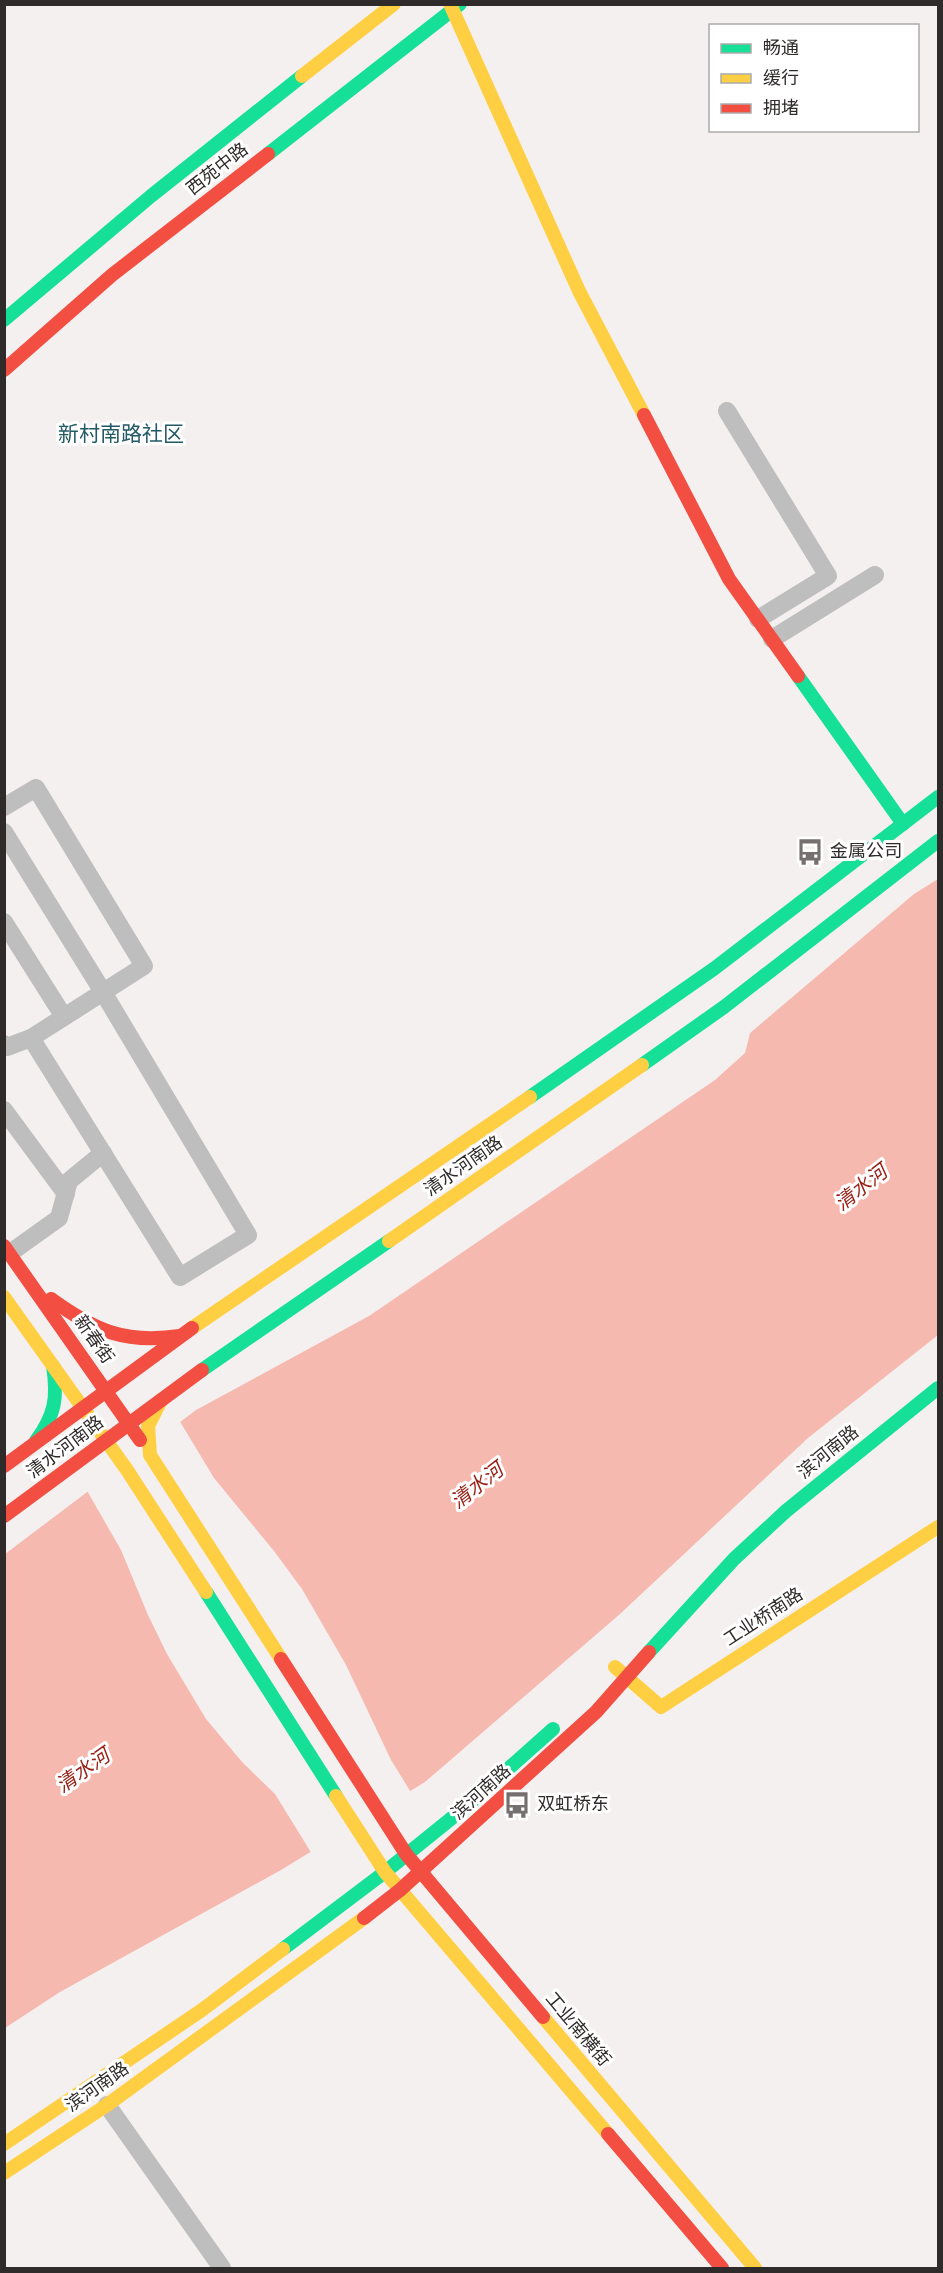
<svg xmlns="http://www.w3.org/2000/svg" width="943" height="2273" viewBox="0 0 943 2273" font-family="Overpass,'Noto Sans SC',sans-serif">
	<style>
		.water { fill: #f6b9b0 }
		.pier { fill: #f5f0f0 }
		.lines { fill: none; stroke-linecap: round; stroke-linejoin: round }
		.street { stroke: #bebebe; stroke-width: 18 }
		.fast { stroke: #16e098; stroke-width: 14 }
		.slow { stroke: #ffcf43; stroke-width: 14 }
		.jam { stroke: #f24e42; stroke-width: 14 }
		.labels { text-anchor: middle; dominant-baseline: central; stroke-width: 6; stroke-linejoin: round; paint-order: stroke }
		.street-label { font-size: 18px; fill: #2f2b2a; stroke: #fff }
		.poi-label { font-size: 18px; fill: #2f2b2a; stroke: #fff; text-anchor: start }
		.water-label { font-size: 20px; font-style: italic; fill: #9a2015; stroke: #fff }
		.quarter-label { font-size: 21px; fill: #225a65; stroke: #fff }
	</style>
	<rect width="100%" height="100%" fill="#f5f0f0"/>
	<polygon class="water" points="938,879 938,1335 808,1438 620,1614 425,1782 281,1870 60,1992 5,2028 5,1554 196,1410 369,1316 715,1080 745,1053 750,1033 914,894"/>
	<polygon class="pier" points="179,1420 214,1478 274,1551 302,1589 346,1665 391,1760 412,1794 312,1854 275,1794 243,1763 206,1719 167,1654 148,1615 121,1550 86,1489"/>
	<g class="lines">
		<g class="street">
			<polyline points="727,411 828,576 758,619"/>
			<polyline points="772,639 875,575"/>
			<polyline points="4,807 36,788 144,966 31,1038 7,1047 4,1044"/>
			<polyline points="4,832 103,992 248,1235 180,1277 31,1038"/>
			<polyline points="4,922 64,1017"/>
			<polyline points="4,1110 66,1194"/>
			<polyline points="10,1253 59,1218 69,1181 103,1153"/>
			<polyline points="107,2105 222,2268"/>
		</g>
		<g class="fast">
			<polyline points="268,154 460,4"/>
			<polyline points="4,320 151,196 302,76"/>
			<polyline points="798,676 903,824"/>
			<polyline points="642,1065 724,1007 938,841"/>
			<polyline points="530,1097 715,968 938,797"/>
			<polyline points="202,1370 389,1241"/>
			<path d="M36,1441C55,1415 58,1398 53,1366"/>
			<polyline points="206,1592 336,1796"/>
			<polyline points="649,1652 734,1559 786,1511 938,1388"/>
			<polyline points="283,1949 385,1872 463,1809 553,1729"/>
		</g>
		<g class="slow">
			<polyline points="450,4 579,291 644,415"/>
			<polyline points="302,76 394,4"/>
			<polyline points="389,1241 642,1065"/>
			<polyline points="4,1297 127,1470 206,1592"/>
			<polyline points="192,1328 530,1097"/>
			<polyline points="161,1400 148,1426 150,1455 281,1659"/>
			<polyline points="615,1667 661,1707 938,1527"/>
			<polyline points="336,1796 385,1872 608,2134"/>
			<polyline points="543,2017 755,2268"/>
			<polyline points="4,2144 202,2010 283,1949"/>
			<polyline points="4,2173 107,2105 364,1918"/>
		</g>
		<g class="jam">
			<polyline points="4,370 112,275 268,154"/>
			<polyline points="644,415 729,579 798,676"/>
			<polyline points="4,1246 140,1440"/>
			<path d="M51,1299C95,1331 125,1344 180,1336"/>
			<polyline points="4,1466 192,1328"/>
			<polyline points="4,1516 202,1370"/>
			<polyline points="281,1659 406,1854 543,2017"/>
			<polyline points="364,1918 400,1890 596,1712 649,1652"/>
			<polyline points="608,2134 722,2268"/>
		</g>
	</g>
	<defs>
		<symbol id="bus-bare" viewBox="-9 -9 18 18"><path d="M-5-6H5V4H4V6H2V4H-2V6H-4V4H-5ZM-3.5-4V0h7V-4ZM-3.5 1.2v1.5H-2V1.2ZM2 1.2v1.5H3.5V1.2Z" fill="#74706f" stroke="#fff" stroke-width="2.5" paint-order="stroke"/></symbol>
	</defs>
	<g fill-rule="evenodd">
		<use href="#bus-bare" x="791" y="833" width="38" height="38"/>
		<use href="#bus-bare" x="498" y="1786" width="38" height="38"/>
	</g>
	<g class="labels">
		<g class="street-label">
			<text transform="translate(218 170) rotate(-38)">西苑中路</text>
			<text transform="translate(464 1167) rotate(-35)">清水河南路</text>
			<text transform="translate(93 1340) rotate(55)">新春街</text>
			<text transform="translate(66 1448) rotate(-37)">清水河南路</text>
			<text transform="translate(829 1453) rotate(-39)">滨河南路</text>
			<text transform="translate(764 1618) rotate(-33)">工业桥南路</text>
			<text transform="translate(482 1793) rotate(-42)">滨河南路</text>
			<text transform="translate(577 2030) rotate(50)">工业南横街</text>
			<text transform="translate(98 2088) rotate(-35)">滨河南路</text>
		</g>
		<g class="poi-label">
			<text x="830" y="852">金属公司</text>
			<text x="537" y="1805">双虹桥东</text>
		</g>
		<g class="water-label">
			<text transform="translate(862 1189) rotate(-38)">清水河</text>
			<text transform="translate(478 1487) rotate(-38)">清水河</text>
			<text transform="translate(84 1772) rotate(-35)">清水河</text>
		</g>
		<g class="quarter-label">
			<text x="121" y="435">新村南路社区</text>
		</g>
	</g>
	<rect width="943" height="2273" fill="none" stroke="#2f2b2a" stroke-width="12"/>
	<rect x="709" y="24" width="210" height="108" fill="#ffffff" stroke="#acaaaa" stroke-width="1.5"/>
	<rect x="721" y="44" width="30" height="9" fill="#16e098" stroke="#acaaaa" stroke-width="1.5"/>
	<text x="763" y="54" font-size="18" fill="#2f2b2a">畅通</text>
	<rect x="721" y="74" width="30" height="9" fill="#ffcf43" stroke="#acaaaa" stroke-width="1.5"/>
	<text x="763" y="84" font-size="18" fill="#2f2b2a">缓行</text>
	<rect x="721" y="104" width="30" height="9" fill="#f24e42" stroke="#acaaaa" stroke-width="1.5"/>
	<text x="763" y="114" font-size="18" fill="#2f2b2a">拥堵</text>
</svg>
